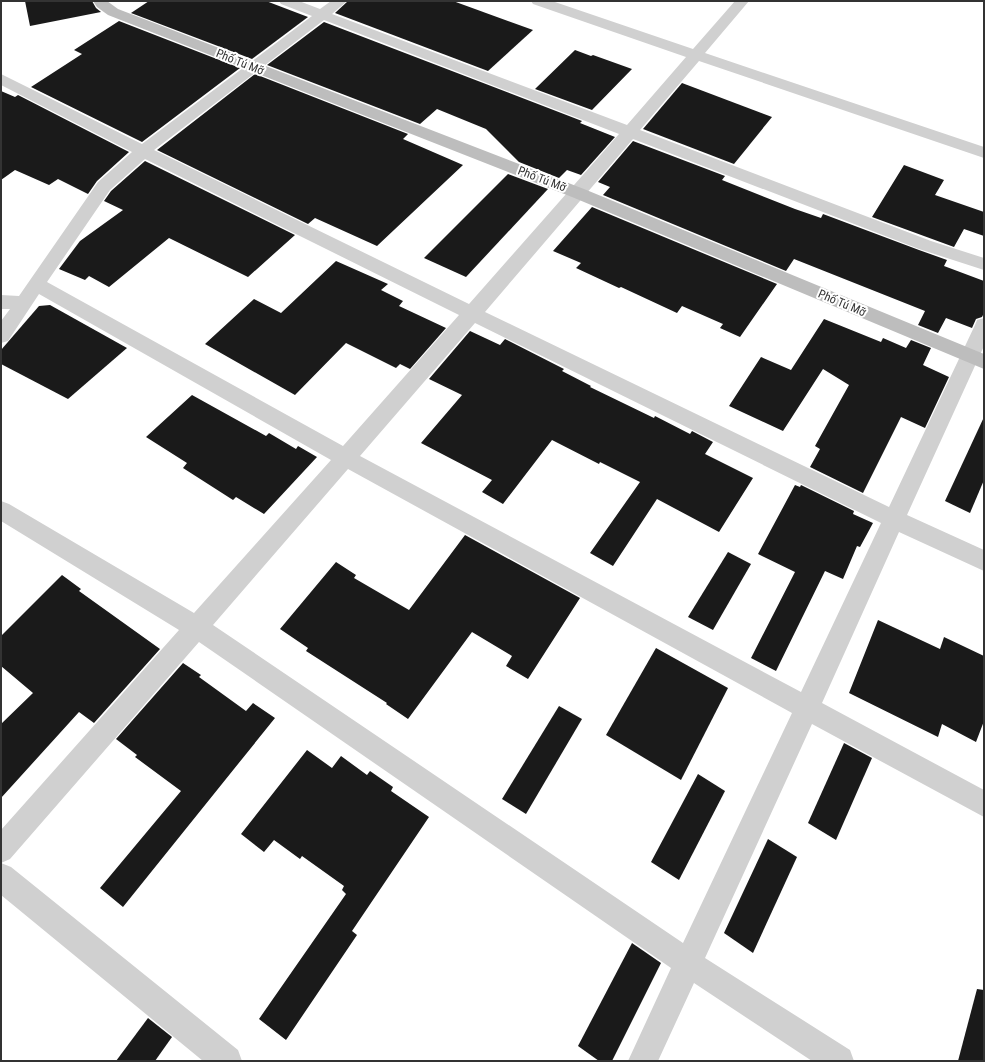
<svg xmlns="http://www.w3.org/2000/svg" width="985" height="1062" viewBox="0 0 985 1062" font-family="'Roboto Condensed',sans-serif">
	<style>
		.building { fill: #1a1a1a }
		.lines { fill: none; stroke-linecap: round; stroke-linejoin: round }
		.street { fill: #d0d0d0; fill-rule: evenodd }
		.secondary { fill: #bdbdbd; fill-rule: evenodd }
		.labels { text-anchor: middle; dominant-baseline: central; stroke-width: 4; stroke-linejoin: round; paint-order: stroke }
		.far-street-label { font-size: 12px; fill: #333; stroke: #fff }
	</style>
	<rect width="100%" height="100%" fill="#fff"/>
	<g class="building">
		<polygon points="25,1 92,1 96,8 101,12 30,26"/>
		<polygon points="149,1 266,1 308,17 252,59 131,13"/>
		<polygon points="348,1 453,1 533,30 488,71 335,13"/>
		<polygon points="119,21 240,68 142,142 31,87 82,54 74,50"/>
		<polygon points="324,22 582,121 580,123 615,137 581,175 567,170 559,178 519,162 486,129 437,109 420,124 267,65"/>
		<polygon points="575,50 591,56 593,55 632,69 592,110 535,89"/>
		<polygon points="255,74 408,134 403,139 463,165 377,246 315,218 308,224 157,150"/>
		<polygon points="682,83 772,117 734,164 643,129"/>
		<polygon points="1,91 15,97 18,95 129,152 97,181 88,194 58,179 49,185 15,170 1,180"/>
		<polygon points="633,141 725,176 722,180 795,209 821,218 823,214 919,250 947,260 944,266 984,281 984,313 982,317 976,319 972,328 946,318 938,333 918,325 925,311 794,259 786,271 603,195 610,187 598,182"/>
		<polygon points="145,161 295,235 248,277 169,238 109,287 89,276 85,280 59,269 80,241 123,210 104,201 111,191"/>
		<polygon points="904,165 944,180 935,195 984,212 984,236 964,229 954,247 872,217"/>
		<polygon points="508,174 548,189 466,277 424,258"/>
		<polygon points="592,207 777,284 740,337 720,328 723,324 682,306 677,313 621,287 619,288 576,268 581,263 553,251"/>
		<polygon points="336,261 388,284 381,290 403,301 399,306 446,328 410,369 400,364 396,368 346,343 295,395 205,344 254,299 281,313"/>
		<polygon points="50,305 127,348 68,399 1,364 1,350 39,306"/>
		<polygon points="824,319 881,342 883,338 906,348 911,340 931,348 923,365 949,377 925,428 901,417 863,493 810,467 820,449 815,446 849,385 823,369 783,431 729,406 761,357 791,370"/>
		<polygon points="470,331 500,345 505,339 564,369 562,371 591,386 590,387 654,418 655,416 690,434 692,431 713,442 705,454 753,478 719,532 657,499 613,566 590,553 640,482 600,462 599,464 552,440 503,504 482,492 492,480 421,443 462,395 429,379"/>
		<polygon points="192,395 266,436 269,433 296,449 298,446 317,457 264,514 236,497 233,500 183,468 187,463 146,437"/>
		<polygon points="984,417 984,480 970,513 945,501"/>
		<polygon points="795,485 800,487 801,485 854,511 853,514 873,523 860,547 857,546 843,579 825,571 776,671 751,658 795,572 758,554"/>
		<polygon points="465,535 580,598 528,679 506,666 512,656 472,632 408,719 386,704 387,703 306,651 308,648 280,629 336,562 356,575 354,578 409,610"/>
		<polygon points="728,552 751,564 713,630 688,617"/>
		<polygon points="62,575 81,589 79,591 160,649 94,723 79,712 1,798 1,724 33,693 1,666 1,636"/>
		<polygon points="878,620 940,649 944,637 984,656 984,721 976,742 942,724 938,737 849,693"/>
		<polygon points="656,648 728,688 681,780 606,735"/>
		<polygon points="183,663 201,675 199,677 246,711 253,703 275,718 123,907 100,888 181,791 135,757 137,755 116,739"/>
		<polygon points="559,706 582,719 526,814 502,799"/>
		<polygon points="844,743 872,758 836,840 808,823"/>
		<polygon points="307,750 332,768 341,756 367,775 370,771 393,787 391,791 429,817 352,931 357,935 286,1040 259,1019 346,894 342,890 344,886 302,856 300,859 274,840 264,852 241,834"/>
		<polygon points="698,774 725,791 679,880 651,862"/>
		<polygon points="768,839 797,857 753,953 724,933"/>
		<polygon points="632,943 661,963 612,1061 599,1061 578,1046"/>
		<polygon points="977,989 984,990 984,1061 958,1061"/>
		<polygon points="148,1018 172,1037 155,1061 116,1061"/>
	</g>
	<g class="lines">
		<path class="street" d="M279,1H299L320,9L331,1H347L332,14L627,125L686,57L533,4L531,1H552L693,49L735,1H749L705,53L984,147V158L699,61L640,130L931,241L984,258V270L919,249L633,139L485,312L889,507L975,325L977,320L984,318V346L907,515L984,550V571L899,532L822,703L984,790V817L812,724L705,958L850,1050L854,1061H812L694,983L658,1061H628L671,968L199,642L10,859L1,863L11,867L238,1050L242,1061H203L1,895V830L179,630L1,521V501L9,504L194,613L331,460L39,294L8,341L1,343V321L10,309H1V295L19,296L98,182L132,152L1,85V74L142,144L312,16L281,4ZM324,20L619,134L469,304L154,150ZM145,159L459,315L343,446L47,282L110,190ZM475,323L881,523L801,692L360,456ZM348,469L792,713L683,943L213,625Z"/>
		<polygon class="secondary" points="93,1 107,1 118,9 584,189 984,354 984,369 572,197 108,15 97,7"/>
	</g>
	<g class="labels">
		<g class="far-street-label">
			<text transform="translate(240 62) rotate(22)">Phố Tú Mỡ</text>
			<text transform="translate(542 179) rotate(21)">Phố Tú Mỡ</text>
			<text transform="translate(842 303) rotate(23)">Phố Tú Mỡ</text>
		</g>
	</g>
	<rect width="985" height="1062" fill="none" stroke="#333333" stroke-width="4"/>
</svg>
